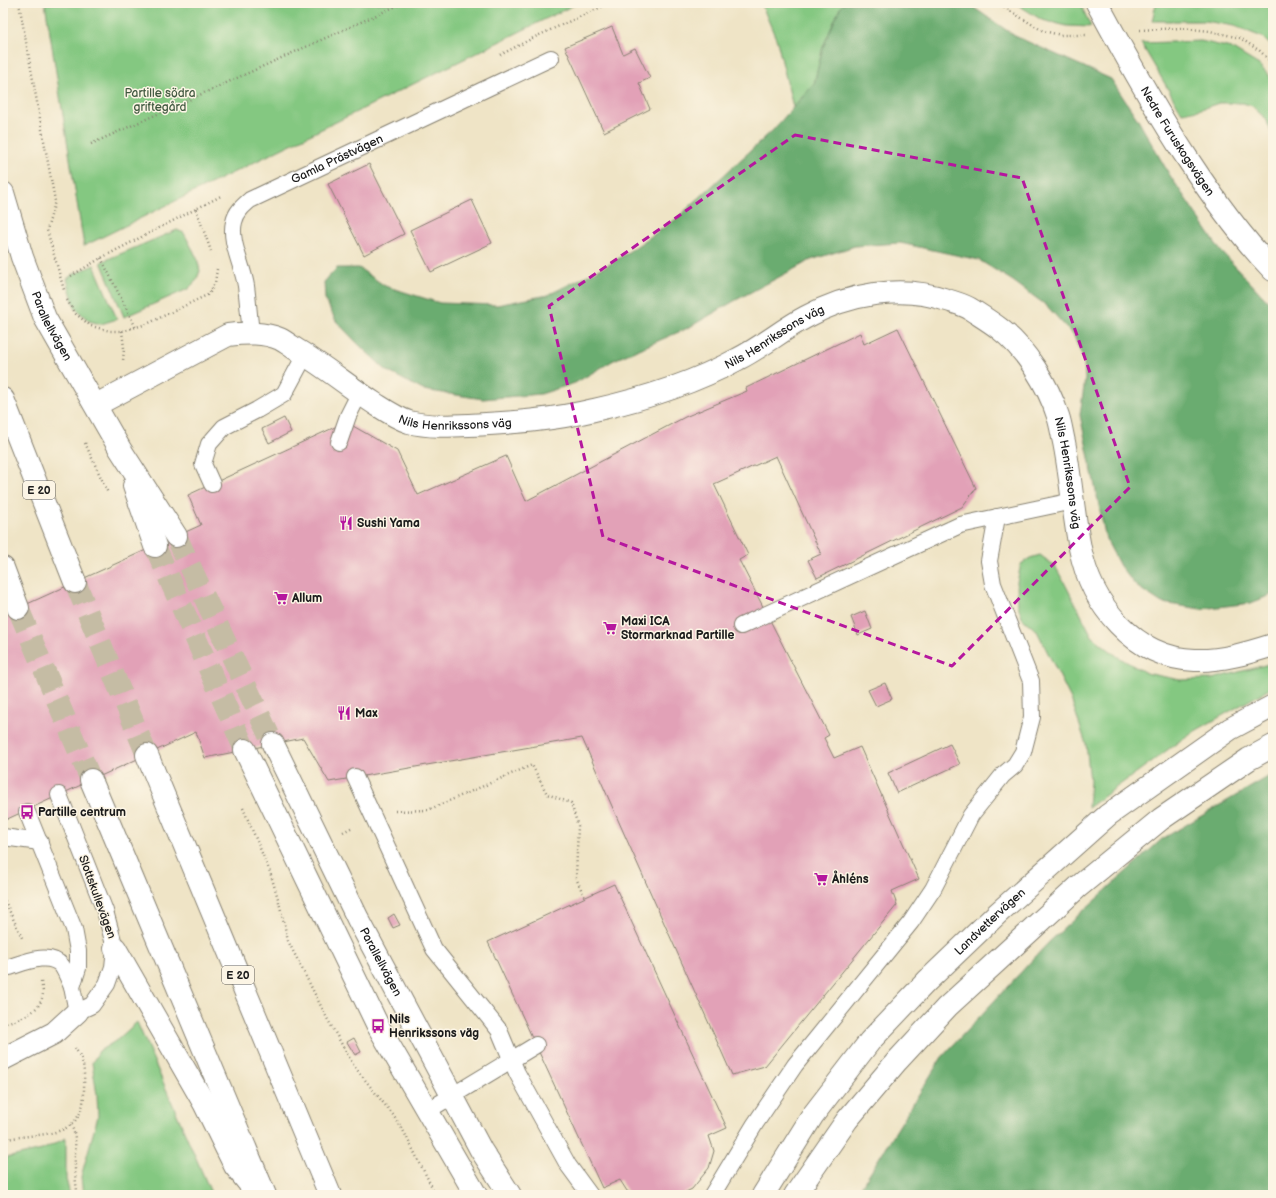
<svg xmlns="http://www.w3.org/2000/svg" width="1276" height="1198" viewBox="0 0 1276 1198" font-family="'Balsamiq Sans',sans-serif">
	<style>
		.green { fill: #84c881; stroke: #50724e }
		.forest { fill: #6bac6f; stroke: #446446 }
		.building { fill: #e2a1b7 }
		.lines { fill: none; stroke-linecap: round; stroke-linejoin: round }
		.secondary-tunnel { stroke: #c5bca4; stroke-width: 22; stroke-dasharray: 22 11; stroke-linecap: butt }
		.highway-tunnel { stroke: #c5bca4; stroke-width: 22; stroke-dasharray: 22 11; stroke-linecap: butt }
		.lane-casing { stroke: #868071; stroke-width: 18 }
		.street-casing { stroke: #868071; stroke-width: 24 }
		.secondary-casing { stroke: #868071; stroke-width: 24 }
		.highway-casing { stroke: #868071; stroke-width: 24 }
		.path { stroke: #868071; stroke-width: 2.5; stroke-dasharray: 1 3; stroke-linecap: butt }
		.lane { stroke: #fff; stroke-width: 16 }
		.street { stroke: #fff; stroke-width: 22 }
		.secondary { stroke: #fff; stroke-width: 22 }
		.highway { stroke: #fff; stroke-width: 22 }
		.marked { fill: none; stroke: #b5179e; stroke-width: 3; stroke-dasharray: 8 5; stroke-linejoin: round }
		.labels { text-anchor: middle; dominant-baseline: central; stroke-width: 3; stroke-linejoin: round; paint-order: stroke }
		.shield { fill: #fcf5e5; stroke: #5f5d58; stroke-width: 1 }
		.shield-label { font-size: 11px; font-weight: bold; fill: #1c1c1c }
		.park-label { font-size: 12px; fill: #40583f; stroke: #fcf5e5 }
		.street-label { font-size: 12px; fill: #1c1c1c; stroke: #fcf5e5 }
		.poi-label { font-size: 12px; font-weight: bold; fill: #1c1c1c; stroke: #fcf5e5; text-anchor: start }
	</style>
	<rect width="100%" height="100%" fill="#fcf5e5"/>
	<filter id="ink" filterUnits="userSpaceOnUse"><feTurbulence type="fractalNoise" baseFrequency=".025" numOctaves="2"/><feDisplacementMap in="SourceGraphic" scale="8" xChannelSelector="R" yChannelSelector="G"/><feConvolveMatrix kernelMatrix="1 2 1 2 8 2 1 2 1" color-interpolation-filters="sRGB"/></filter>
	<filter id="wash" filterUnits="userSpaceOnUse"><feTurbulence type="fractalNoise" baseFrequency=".012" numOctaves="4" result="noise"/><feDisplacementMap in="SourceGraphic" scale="16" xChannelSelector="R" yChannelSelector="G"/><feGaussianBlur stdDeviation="0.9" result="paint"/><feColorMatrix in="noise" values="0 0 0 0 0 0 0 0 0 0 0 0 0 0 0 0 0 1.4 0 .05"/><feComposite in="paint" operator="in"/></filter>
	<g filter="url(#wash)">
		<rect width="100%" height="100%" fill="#efe4c6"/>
		<g class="green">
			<polygon points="45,3 578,3 84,246"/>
			<polygon points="761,3 845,3 840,8 823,47 814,84 793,107 777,41"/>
			<polygon points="1015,3 1080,3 1091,27 1067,26 1042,20"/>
			<polygon points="1163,3 1273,3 1273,48 1262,37 1234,26 1205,21 1152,21 1156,4"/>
			<polygon points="1201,41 1231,48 1259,65 1273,80 1273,137 1266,119 1252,106 1243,103 1219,103 1198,110 1182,113 1141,43"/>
			<polygon points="177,230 184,233 197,258 200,271 196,281 188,289 124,317 101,262"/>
			<polygon points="94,265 117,319 101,324 89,321 75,308 67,279 72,275"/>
			<polygon points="1040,555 1055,566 1064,582 1092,636 1118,657 1146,673 1180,680 1212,679 1273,663 1273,687 1188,735 1088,808 1090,781 1086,744 1071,699 1037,631 1023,619 1018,606 1017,582 1021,564 1030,558"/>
			<polygon points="137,1022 212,1195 83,1195 81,1177 98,1116 97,1095 92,1063 99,1051 117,1040"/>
			<polygon points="66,1138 66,1179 70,1195 3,1195 3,1162 6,1158 42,1150"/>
		</g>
		<g class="forest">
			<polygon points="845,3 967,3 1015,36 1111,79 1138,120 1169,174 1220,250 1273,307 1273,594 1251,603 1201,609 1162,603 1136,586 1120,566 1106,539 1080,415 1085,379 1084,361 1074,336 1047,306 1013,281 979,260 900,243 855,246 811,260 736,300 688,328 614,360 575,383 541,394 483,399 423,390 387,371 359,345 336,321 325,299 324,282 337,268 359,268 385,286 440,303 497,305 548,295 612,263 675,220 773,130 814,84 823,47 840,8"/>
			<polygon points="1273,774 1273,1195 856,1195 942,1057 1049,942 1162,839"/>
		</g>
		<g id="blocks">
			<g class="building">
				<polygon points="612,27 623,54 635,48 650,78 639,83 650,109 604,132 565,47"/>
				<polygon points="369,164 404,234 364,255 328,184"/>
				<polygon points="472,200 492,243 431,272 410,230"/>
				<polygon points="898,328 976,488 962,507 817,578 808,560 821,554 776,456 714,484 748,555 739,560 829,735 824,738 834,758 860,747 919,879 892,891 897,905 765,1066 732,1075 622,829 582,738 329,782 303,738 205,758 196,732 3,821 3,615 201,525 188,495 346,422 397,451 418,495 506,456 526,501 685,417 747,391 746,388 860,333 864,344"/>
				<polygon points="284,418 291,432 269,443 262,429"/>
				<polygon points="865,611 872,629 858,635 851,617"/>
				<polygon points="885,683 892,699 876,706 868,690"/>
				<polygon points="950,744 960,764 897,793 888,773"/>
				<polygon points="614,884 727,1128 709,1136 714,1151 709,1168 692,1189 680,1195 634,1195 627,1191 620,1180 602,1188 488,942"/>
				<polygon points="394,914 400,925 393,928 388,918"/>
				<polygon points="354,1038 361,1052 355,1055 347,1042"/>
			</g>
		</g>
	</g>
	<g filter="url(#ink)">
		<use href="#blocks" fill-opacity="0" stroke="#868071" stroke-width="1"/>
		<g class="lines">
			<g class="secondary-tunnel">
				<polyline points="176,536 273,744"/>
				<polyline points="155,546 245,750"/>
			</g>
			<g class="highway-tunnel">
				<polyline points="75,582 147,755"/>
				<polyline points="18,608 91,780"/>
			</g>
			<defs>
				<g id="lane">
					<path id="s1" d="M251,332C249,317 248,301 246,286C243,266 229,241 234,222C236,212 243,206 250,200L551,58"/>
					<polyline points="339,442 348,416 359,394"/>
					<polyline points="212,484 203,464 209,444 224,427 257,410 284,394 305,355"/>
					<polyline points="741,626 960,525 1073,501"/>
					<polyline points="355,777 434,949 499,1030 517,1073 568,1165 590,1195"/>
					<polyline points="27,812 74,929 78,951 78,968 72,987 77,1012 92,1005 107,984 113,967 115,948 105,911 59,795"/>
					<polyline points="3,837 40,842"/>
					<path d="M10,967C25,962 50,951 62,966C66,972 69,980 72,987"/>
					<polyline points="427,1111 536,1045"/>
					<polyline points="712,1195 755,1124 795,1065 911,922 933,889 971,815 1003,775 1015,765 1023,752 1032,717 1031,681 993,584 989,561 997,517"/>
				</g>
				<g id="street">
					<path id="s2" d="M1097,3C1126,57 1155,110 1189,161C1214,199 1241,237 1273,270"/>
					<path id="s3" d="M96,405L228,335C246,333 264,332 280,339C286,342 292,347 297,350C324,366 348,386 374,403C385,410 396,418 409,422C428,427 449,426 469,425C511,423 553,420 594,410C644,399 694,383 738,359C762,347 783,329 806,317C848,294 901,284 947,300C956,303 965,305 972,310C981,316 991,322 1000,329C1026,349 1048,385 1058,416C1061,425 1062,434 1064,442C1071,477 1073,513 1080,548C1091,604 1134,658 1195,660C1221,661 1248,653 1273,645"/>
				</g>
				<g id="secondary">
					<path id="s4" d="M3,193L22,257L45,318L120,449L176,536"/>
					<polyline points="134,486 155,546"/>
					<path id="s5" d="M273,744L358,919L481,1150L510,1195"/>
					<polyline points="245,750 378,1026 476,1195"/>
					<polyline points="3,1059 54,1033 77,1012"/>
					<path id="s6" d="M763,1195L813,1115L870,1041L927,981L998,913L1108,815L1230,729L1273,706"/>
					<polyline points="795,1195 847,1120 897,1061 947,1007 1078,887 1161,819 1249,759 1273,746"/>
				</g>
				<g id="highway">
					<polyline points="3,399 75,582"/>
					<polyline points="3,568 18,608"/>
					<polyline points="147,755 330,1195"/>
					<polyline points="91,780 265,1195"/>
					<polyline points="115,948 204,1103 235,1166 255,1191"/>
				</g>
			</defs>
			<use href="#lane" class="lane-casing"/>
			<use href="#street" class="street-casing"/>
			<use href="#secondary" class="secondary-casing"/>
			<use href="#highway" class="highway-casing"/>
			<g class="path">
				<polyline points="19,3 55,201 47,230 64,290"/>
				<polyline points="997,3 1043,31 1061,35 1086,35"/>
				<polyline points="1140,30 1181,28 1210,31 1240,38 1260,51 1273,64"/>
				<polyline points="500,55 535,37 610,3"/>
				<polyline points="91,144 403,3"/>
				<polyline points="196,209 211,251"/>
				<polyline points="101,258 136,328"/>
				<polyline points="71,276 101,258 221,196"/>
				<polyline points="67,300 76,314 91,326 110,331 122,331 147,324 209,294 215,283 217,269"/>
				<polyline points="122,331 124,348 123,361"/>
				<polyline points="85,443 108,493"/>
				<polyline points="243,808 270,872 279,902 288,941 328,1020 354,1066 393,1115 403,1130 436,1195"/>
				<polyline points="395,811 428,810 532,765 547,794 571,803 578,826 576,878 585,898"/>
				<polyline points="343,832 353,827"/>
				<polyline points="3,897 23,940"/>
				<path d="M3,1024C19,1018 41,1014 43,993C43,989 41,984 41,981"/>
				<path d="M71,1125C78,1137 74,1153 75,1166C75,1176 76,1186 78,1195"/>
				<path d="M3,1140C38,1131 83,1143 84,1092C84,1082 85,1070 82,1061C81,1056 77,1052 75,1048"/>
			</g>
			<use href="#lane" class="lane"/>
			<use href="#street" class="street"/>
			<use href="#secondary" class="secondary"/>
			<use href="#highway" class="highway"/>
		</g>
	</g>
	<path class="marked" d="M795,135L1022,178L1130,487L952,666L603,537L549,306Z"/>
	<defs>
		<symbol id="restaurant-bare" viewBox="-9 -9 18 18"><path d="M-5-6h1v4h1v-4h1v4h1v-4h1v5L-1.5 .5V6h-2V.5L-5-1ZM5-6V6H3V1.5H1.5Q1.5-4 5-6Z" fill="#b5179e" stroke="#fcf5e5" stroke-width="2.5" paint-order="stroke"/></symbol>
		<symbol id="supermarket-bare" viewBox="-9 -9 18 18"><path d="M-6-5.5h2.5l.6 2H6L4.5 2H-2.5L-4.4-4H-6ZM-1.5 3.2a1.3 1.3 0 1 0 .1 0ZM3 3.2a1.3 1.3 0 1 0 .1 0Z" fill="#b5179e" stroke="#fcf5e5" stroke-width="2.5" paint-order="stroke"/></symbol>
		<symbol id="bus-bare" viewBox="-9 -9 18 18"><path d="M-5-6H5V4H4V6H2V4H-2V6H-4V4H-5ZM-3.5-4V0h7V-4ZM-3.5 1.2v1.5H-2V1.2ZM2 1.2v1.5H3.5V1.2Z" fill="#b5179e" stroke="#fcf5e5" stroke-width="2.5" paint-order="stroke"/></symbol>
	</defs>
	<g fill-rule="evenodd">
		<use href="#restaurant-bare" x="336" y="513" width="20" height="20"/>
		<use href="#supermarket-bare" x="271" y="588" width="20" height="20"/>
		<use href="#supermarket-bare" x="600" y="618" width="20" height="20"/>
		<use href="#restaurant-bare" x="334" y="703" width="20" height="20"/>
		<use href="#bus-bare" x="17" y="802" width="20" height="20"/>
		<use href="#supermarket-bare" x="811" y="869" width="20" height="20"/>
		<use href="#bus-bare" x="368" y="1016" width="20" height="20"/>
	</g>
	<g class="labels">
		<g class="shield">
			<rect x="23" y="481" width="32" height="18" rx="3"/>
			<rect x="222" y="966" width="32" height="18" rx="3"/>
		</g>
		<g class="shield-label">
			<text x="39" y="490">E 20</text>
			<text x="238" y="975">E 20</text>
		</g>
		<g class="park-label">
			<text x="160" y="93">Partille södra<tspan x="160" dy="14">griftegård</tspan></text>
		</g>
		<g class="street-label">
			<text stroke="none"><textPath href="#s2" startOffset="160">Nedre Furuskogsvägen</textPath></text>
			<text stroke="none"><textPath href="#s1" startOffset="236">Gamla Prästvägen</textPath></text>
			<text stroke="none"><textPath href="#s4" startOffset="142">Parallellvägen</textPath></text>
			<text stroke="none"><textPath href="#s3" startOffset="738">Nils Henrikssons väg</textPath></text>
			<text stroke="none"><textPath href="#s3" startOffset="402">Nils Henrikssons väg</textPath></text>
			<text stroke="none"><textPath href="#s3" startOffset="1146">Nils Henrikssons väg</textPath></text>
			<text transform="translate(97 897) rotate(70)">Slottskullevägen</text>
			<text stroke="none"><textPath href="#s6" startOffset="357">Landvettervägen</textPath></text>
			<text stroke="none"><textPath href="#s5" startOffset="243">Parallellvägen</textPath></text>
		</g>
		<g class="poi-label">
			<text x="357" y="523">Sushi Yama</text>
			<text x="292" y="598">Allum</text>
			<text x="621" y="621">Maxi ICA<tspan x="621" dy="14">Stormarknad Partille</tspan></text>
			<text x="355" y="713">Max</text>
			<text x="38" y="812">Partille centrum</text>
			<text x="832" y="879">Åhléns</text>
			<text x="389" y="1019">Nils<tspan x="389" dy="14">Henrikssons väg</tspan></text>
		</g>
	</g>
	<rect width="1276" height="1198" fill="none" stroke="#fcf5e5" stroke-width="16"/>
</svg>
